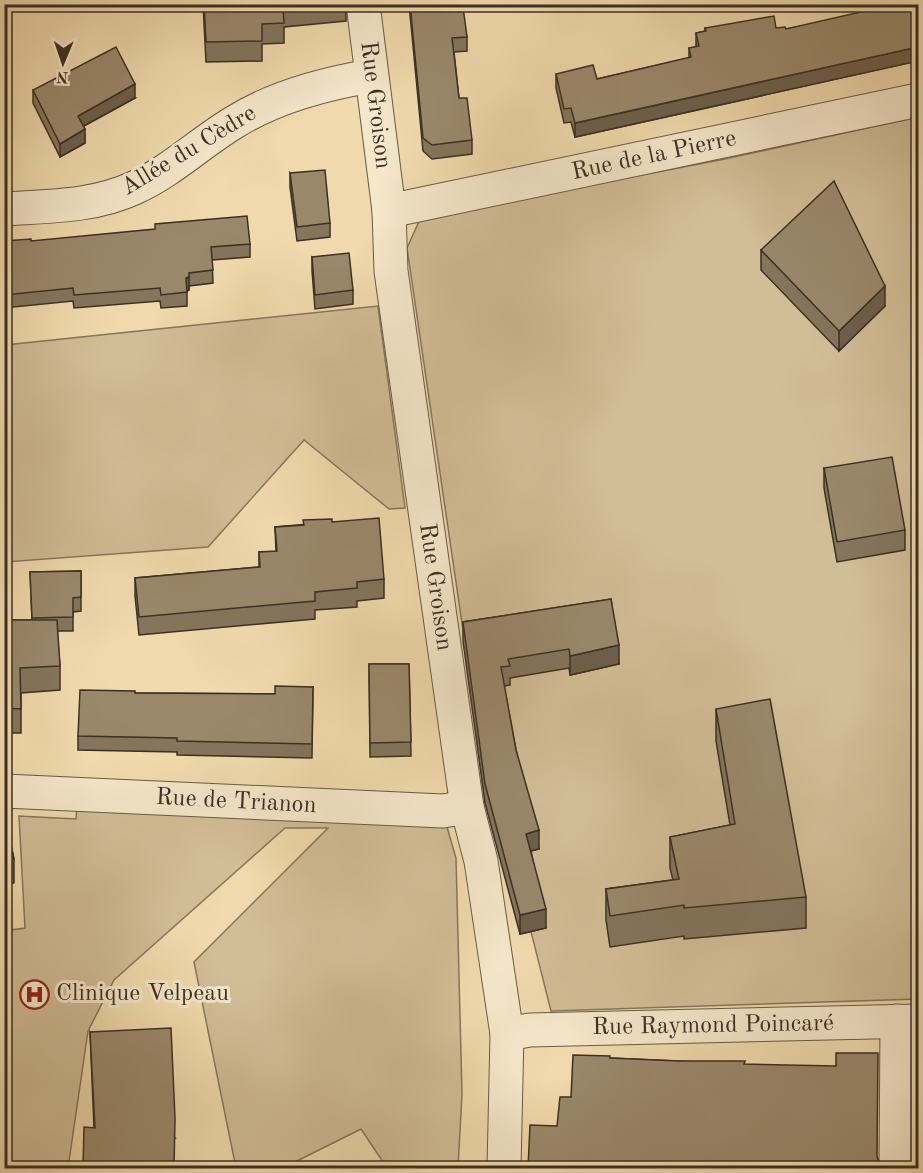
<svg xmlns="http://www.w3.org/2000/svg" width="923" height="1173" viewBox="0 0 923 1173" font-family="'Old Standard TT',serif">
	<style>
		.green { fill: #d1bd96; stroke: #86765d; stroke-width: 1.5 }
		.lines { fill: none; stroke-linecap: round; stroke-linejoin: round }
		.minor-casing { stroke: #695a46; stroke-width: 35 }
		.minor { stroke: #f5e7ca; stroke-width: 33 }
		.wall { fill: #84755c; stroke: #3c2f24; stroke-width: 1.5 }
		.shaded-wall { fill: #6c5f4b; stroke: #3c2f24; stroke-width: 1.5 }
		.building { fill: #9a886b; stroke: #3c2f24; stroke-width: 1.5 }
		.labels { text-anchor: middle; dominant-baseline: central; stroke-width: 6; stroke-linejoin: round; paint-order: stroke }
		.street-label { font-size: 24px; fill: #3c2f24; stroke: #f5e7ca }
		.poi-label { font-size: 24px; fill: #3c2f24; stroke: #f5e7ca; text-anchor: start }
	</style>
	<rect width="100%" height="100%" fill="#f0daad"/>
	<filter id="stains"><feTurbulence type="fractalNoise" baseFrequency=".00333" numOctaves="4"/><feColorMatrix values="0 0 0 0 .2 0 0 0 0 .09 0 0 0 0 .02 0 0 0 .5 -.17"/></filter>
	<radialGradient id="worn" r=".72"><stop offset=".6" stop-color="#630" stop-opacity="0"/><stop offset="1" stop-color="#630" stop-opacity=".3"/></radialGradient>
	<g class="green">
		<polygon points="918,117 918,999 551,1011 474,705 407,248 421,217 720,160"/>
		<polygon points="378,306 405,508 389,509 304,440 208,547 5,562 5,345"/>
		<polygon points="77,804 447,827 456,858 462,1094 458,1168 387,1168 361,1129 283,1168 236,1168 194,962 328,828 285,828 114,980 88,1031 68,1168 5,1168 4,931 25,928 19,816 76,819"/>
	</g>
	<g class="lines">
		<defs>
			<g id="minor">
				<polyline points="363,4 389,211 391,271 467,807 481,861 507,1034 504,1168"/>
				<path d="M4,209C48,206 93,207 134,188C170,172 200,143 233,123C274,97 323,84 371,76"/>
				<polyline points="389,211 918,100"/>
				<polyline points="4,791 443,811 467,807"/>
				<polyline points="507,1034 530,1030 918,1021"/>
				<polyline points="896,1168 897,1021"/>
			</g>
		</defs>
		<use href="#minor" class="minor-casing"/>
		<use href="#minor" class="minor"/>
	</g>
	<g class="wall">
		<polygon points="203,4 346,4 346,21 284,27 284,43 262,44 262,61 206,62"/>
		<polygon points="409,4 459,4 467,37 467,51 454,52 459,98 472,140 472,154 432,159 423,151"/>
		<polygon points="918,4 918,61 575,137 571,122 564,123 556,88 556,74 597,79 689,58 689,48 696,47 696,33 705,31 705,28 786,29"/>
		<polygon points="33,90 135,98 84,126 85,143 60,157 33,103"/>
		<polygon points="290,173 330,223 330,237 297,241 290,187"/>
		<polygon points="4,241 31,241 250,244 250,257 212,260 213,283 189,286 189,290 187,291 187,306 161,308 160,301 74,308 73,301 4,308"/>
		<polygon points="761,250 885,306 839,351 761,270"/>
		<polygon points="312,257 353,290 353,304 315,309 312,271"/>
		<polygon points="824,468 905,530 905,550 837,562 824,488"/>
		<polygon points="332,522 384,579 384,598 357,601 357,607 315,610 315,619 139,635 135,596 135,578 259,567 259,552 276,552 275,527"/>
		<polygon points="81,571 81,611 73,612 73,631 57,631 60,666 60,690 21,693 21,733 4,733 4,620 32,620 30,572"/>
		<polygon points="611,599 619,664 570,675 569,668 510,678 510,685 504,686 516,750 539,849 531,851 546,928 520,934 485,803 463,641 463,622"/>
		<polygon points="369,664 409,664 411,756 370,757"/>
		<polygon points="313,687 312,758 177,755 177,752 78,750 78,736 135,693 275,694"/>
		<polygon points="716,709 806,897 806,928 684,939 684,936 610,947 606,920 606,889 673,880 670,868 670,837 730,825 716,741"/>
		<polygon points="4,813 14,859 14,883 4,885"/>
		<polygon points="90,1032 175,1138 94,1128"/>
		<polygon points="915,1053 918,1053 918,1117 915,1115"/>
		<polygon points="610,1058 744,1064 877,1157 880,1166 883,1168 528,1168 557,1126 571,1097"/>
	</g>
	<g class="shaded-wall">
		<polygon points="918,47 918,61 575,137 575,123"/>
		<polygon points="135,84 135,98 78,129 78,116"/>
		<polygon points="85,129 85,143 60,157 60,144"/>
		<polygon points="189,277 189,290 186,291 186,278"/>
		<polygon points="885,286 885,306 839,351 839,331"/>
		<polygon points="619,645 619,664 570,675 570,656"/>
		<polygon points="539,830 539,849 526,852 526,834"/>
		<polygon points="546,909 546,928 520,934 520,915"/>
	</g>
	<g class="building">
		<polygon points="204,4 311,4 283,7 284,23 262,24 262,41 206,42"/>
		<polygon points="410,4 459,4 459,8 463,7 467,37 452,38 459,98 467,98 472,140 432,145 423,138"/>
		<polygon points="896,4 918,4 918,47 575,123 571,108 564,109 556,74 593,65 597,79 691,57 689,48 699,46 696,33 706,31 705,28 774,16 776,28 785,27 786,29"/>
		<polygon points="116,47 135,84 78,116 85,129 60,144 33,90"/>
		<polygon points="325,170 330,223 297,227 290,173"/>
		<polygon points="834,181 885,286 839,331 761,250"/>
		<polygon points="247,216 250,244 211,247 213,270 189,273 189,277 186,278 187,292 161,295 160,288 74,295 73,288 4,295 4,241 31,239 31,241 155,229 155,224"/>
		<polygon points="349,253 353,290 315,295 312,257"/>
		<polygon points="892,457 905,530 837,542 824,468"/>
		<polygon points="379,518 384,579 357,582 357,588 315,592 315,601 139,617 135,578 260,567 259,552 277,551 275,527 304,525 303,520 332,519 332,522"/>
		<polygon points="81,571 81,597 73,598 73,617 32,618 30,572"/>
		<polygon points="611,599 619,645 570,656 569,649 508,659 510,666 501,667 516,750 539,830 526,834 546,909 520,915 485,784 463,622"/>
		<polygon points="4,620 57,620 60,666 20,668 21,709 4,708"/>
		<polygon points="369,664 409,664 411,742 370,743"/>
		<polygon points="275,686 313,687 312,744 177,741 177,738 78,736 80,690 135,691 135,693 275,694"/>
		<polygon points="770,699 806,897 684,908 684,905 610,916 606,889 679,879 670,837 735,824 716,709"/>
		<polygon points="4,813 14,859 4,861"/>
		<polygon points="171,1028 175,1118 174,1168 83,1168 84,1127 95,1128 90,1032"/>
		<polygon points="836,1053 878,1053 877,1156 880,1166 883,1168 787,1168 740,1162 739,1168 528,1168 530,1125 557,1126 560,1097 571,1097 573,1055 610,1056 610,1058 679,1061 745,1061 744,1064 836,1066"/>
		<polygon points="915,1053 918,1053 918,1104 915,1102"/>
		<polygon points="913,1164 918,1164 918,1168 909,1168"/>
	</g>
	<defs>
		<symbol id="hospital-ring" viewBox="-11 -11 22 22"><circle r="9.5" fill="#f5e7ca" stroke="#8f2418" stroke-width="1.5"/><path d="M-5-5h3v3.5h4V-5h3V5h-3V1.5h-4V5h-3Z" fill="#8f2418"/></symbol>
	</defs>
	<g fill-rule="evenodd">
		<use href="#hospital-ring" x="18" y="978" width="33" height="33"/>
	</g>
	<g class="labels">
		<g class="street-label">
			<text transform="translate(375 105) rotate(83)">Rue Groison</text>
			<text transform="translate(189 151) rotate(-31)">Allée du Cèdre</text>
			<text transform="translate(654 156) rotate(-12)">Rue de la Pierre</text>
			<text transform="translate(435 587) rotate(82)">Rue Groison</text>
			<text transform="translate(236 802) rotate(3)">Rue de Trianon</text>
			<text transform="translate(713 1026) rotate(-1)">Rue Raymond Poincaré</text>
		</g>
		<g class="poi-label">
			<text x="56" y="994">Clinique Velpeau</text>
		</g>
	</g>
	<rect width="923" height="1173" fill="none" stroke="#f0daad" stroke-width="24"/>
	<rect x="6" y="6" width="911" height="1161" fill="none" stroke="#3c2f24" stroke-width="3"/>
	<rect x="12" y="12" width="899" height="1149" fill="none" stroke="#3c2f24" stroke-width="1.5"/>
	<g transform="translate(63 63) rotate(182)" stroke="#f5e7ca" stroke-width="4.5" paint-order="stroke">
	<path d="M0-4.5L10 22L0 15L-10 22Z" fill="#3c2f24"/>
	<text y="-9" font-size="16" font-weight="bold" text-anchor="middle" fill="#3c2f24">N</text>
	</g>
	<rect width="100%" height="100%" filter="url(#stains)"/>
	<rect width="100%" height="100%" fill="url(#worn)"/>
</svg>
